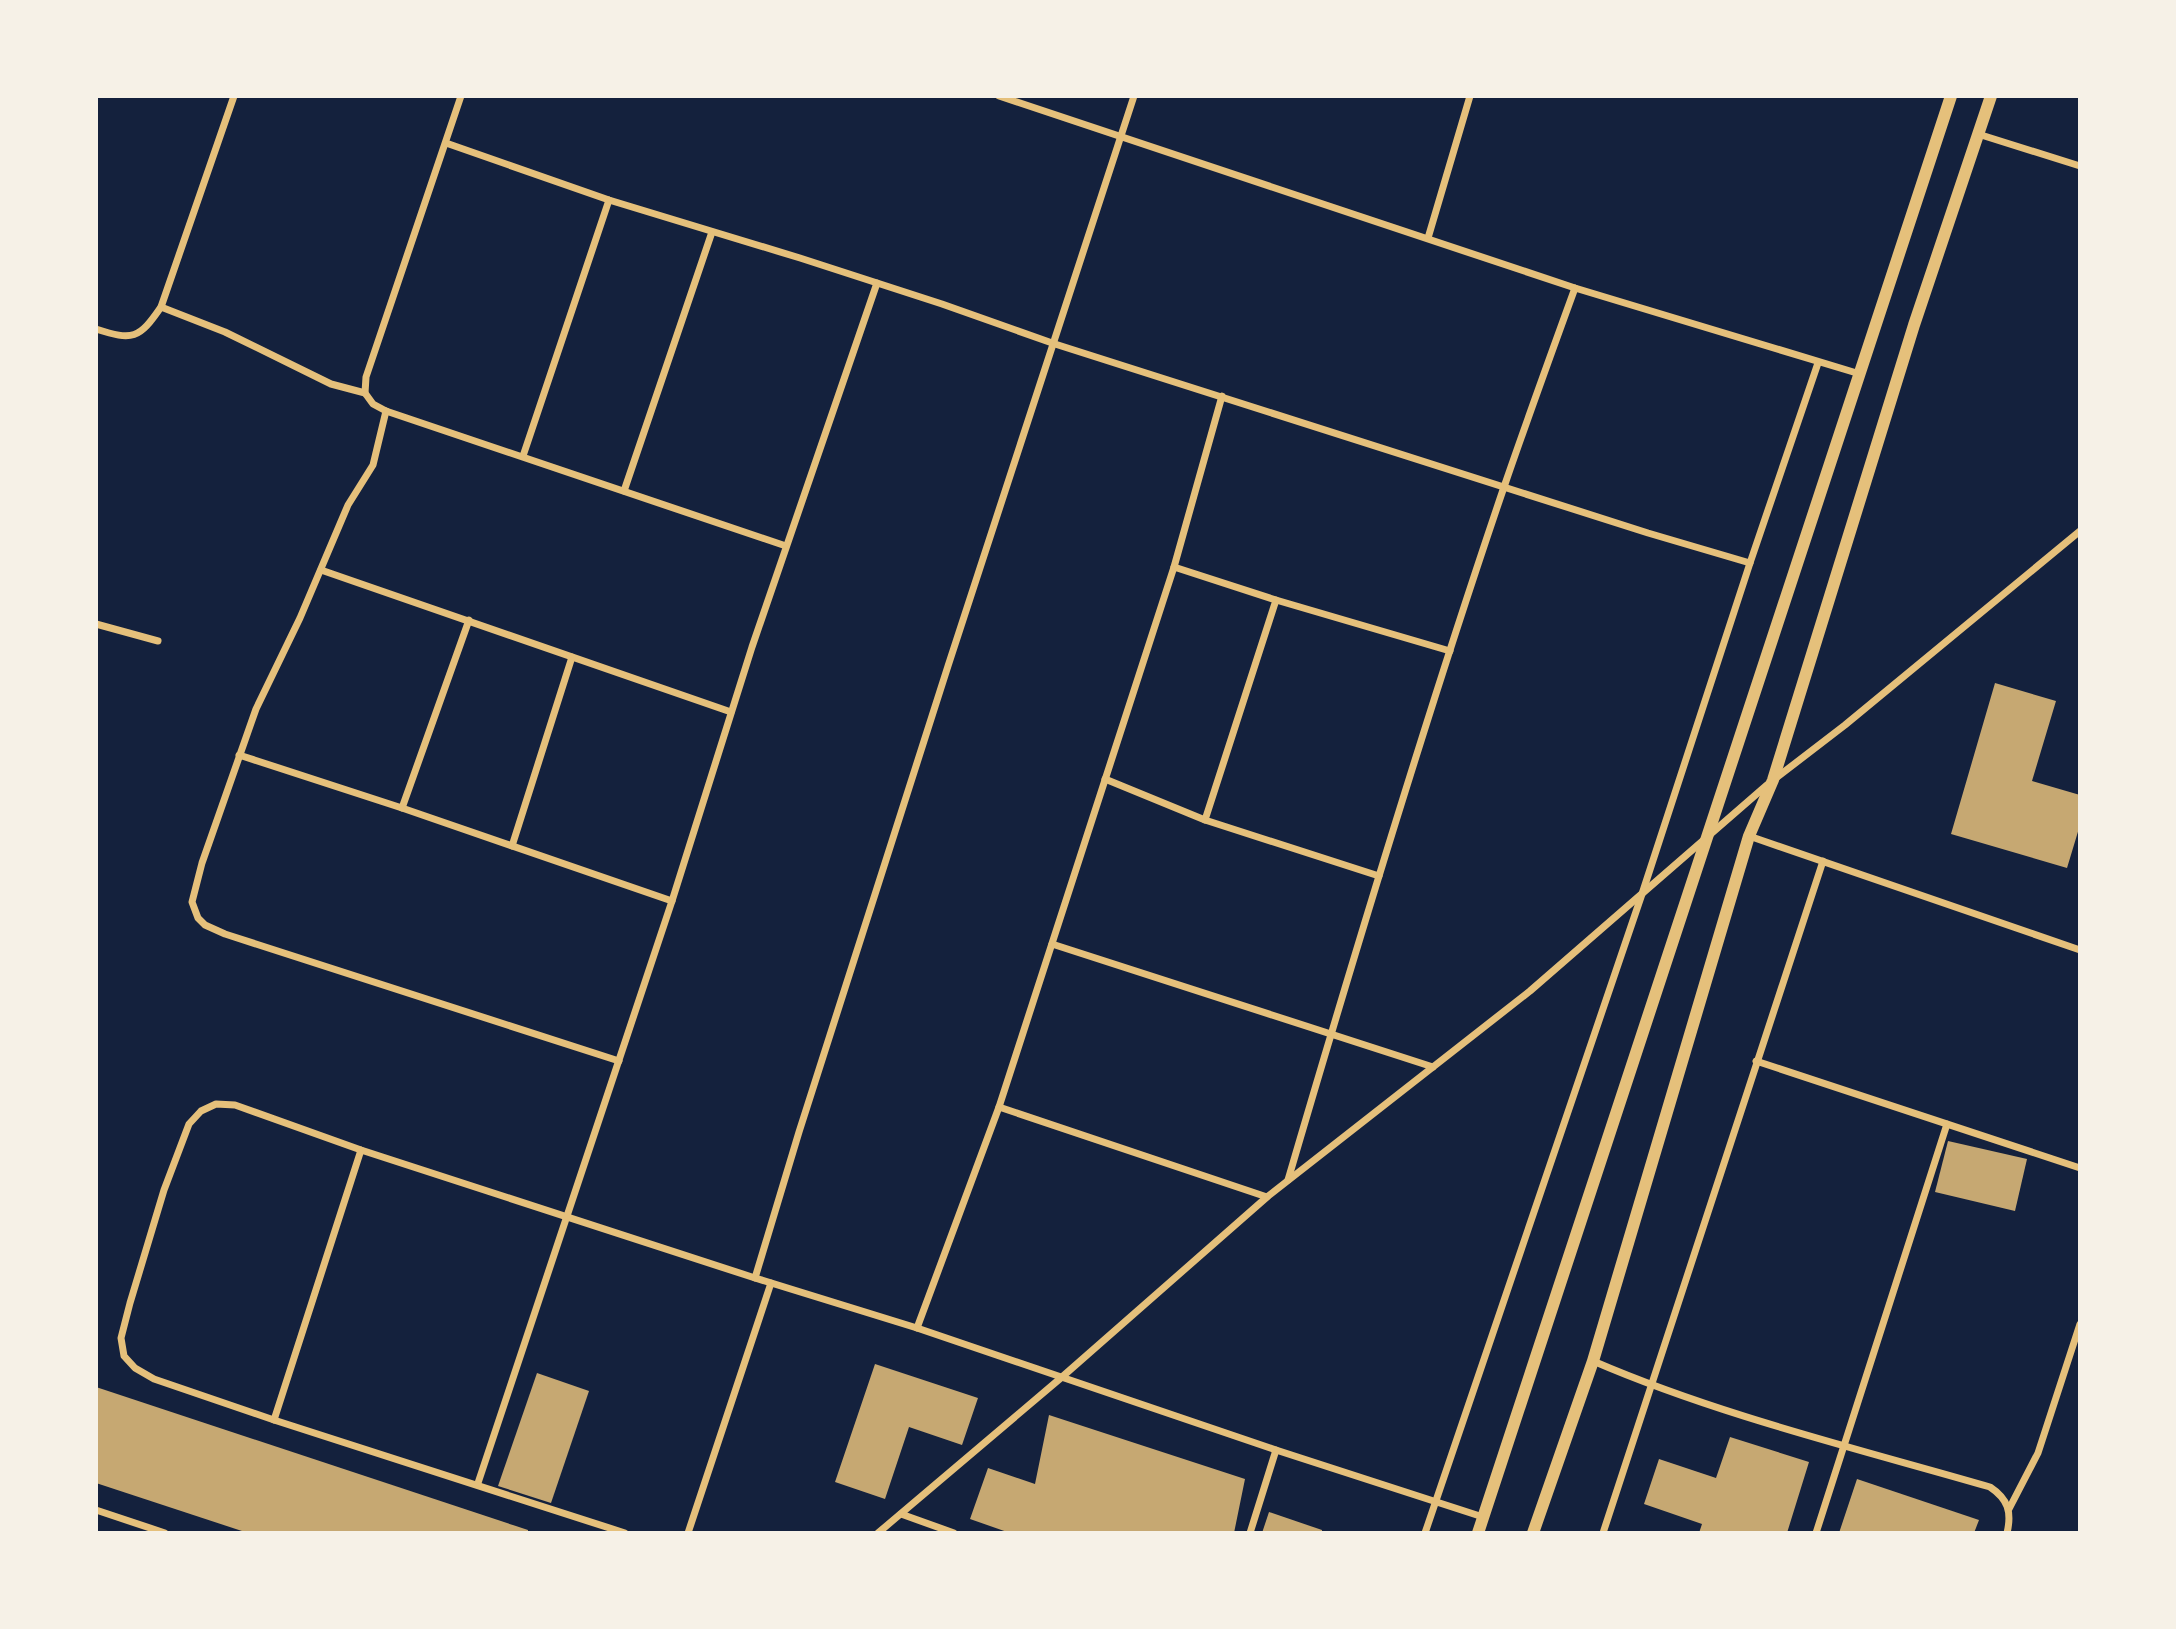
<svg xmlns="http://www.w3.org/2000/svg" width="2176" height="1629" viewBox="0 0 2176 1629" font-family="'Alegreya Sans',sans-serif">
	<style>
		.building { fill: #c6a872 }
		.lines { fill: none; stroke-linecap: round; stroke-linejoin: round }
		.minor { stroke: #e5c07b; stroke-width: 7 }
		.tertiary { stroke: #e5c07b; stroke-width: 12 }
	</style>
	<rect width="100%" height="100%" fill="#14213d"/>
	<g class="building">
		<polygon points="1995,683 2056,701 2032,781 2080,795 2080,825 2067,868 1951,834"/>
		<polygon points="1948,1141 2027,1159 2015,1211 1935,1192"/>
		<polygon points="875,1364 978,1398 962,1445 909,1427 885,1499 835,1482"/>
		<polygon points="537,1373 589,1391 551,1503 498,1486"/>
		<polygon points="96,1387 528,1530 528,1533 248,1533 96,1483"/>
		<polygon points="1049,1415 1245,1479 1234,1533 1010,1533 970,1519 988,1468 1035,1484"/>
		<polygon points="1730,1437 1809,1462 1787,1533 1699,1533 1702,1524 1644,1504 1659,1459 1716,1478"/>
		<polygon points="1857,1479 1979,1520 1974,1533 1839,1533"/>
		<polygon points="1269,1512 1322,1530 1322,1533 1262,1533"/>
	</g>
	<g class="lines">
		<g class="minor">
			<polyline points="461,96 366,377 365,393 373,404 386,411 786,546"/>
			<polyline points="999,96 1575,288 1860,374"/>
			<polyline points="1978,134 2080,166"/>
			<polyline points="446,143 609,200 800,258 942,304 1055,344 1648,533 1750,563"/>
			<polyline points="1428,238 1470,96"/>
			<polyline points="161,307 225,332 331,384 365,393"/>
			<path d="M96,329C133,341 139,339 161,307L234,96"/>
			<polyline points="386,411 373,465 348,505 300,618 256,709 202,863 192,902 198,918 205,925 225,934 619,1061"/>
			<polyline points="523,456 609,200"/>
			<polyline points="624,491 712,232"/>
			<polyline points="1174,567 1222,396"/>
			<polyline points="321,570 731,712"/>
			<polyline points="1276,600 1450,651"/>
			<polyline points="96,624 158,641"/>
			<polyline points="239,755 402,808 672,901"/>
			<polyline points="1776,778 1845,725 2080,531"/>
			<polyline points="1105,779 1205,820"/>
			<polyline points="402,808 469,620"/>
			<polyline points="1749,836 2080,950"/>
			<polyline points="512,846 572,657"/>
			<polyline points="1052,944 1433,1067"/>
			<polyline points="1756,1061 2080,1168"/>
			<polyline points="999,1107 1267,1197"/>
			<path d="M1288,1180C1356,948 1426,716 1504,487C1527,420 1551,354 1575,288"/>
			<polyline points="755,1278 799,1132 948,666 1134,96"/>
			<polyline points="917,1328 999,1107 1174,567 1276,600 1205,820 1379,876"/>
			<path d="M1593,1361C1718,1415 1859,1449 1990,1487C2008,1499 2012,1512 2007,1533"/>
			<polyline points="274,1420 361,1150"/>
			<polyline points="478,1483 672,901 752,647 877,283"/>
			<polyline points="2009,1509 2038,1453 2080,1324"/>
			<polyline points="96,1510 165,1533"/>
			<polyline points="901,1514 954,1533"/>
			<polyline points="625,1533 274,1420 154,1379 135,1368 124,1356 121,1338 130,1303 164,1190 189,1124 201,1111 216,1104 235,1105 361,1150 755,1278 917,1328 1276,1450 1483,1517"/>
			<polyline points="688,1533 771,1283"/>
			<polyline points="878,1533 1062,1377 1267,1197 1530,991 1767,785"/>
			<polyline points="1250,1533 1276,1450"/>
			<polyline points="1425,1533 1642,894 1750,563 1818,363"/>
			<polyline points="1603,1533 1823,861"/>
			<polyline points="1816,1533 1947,1124"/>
		</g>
		<g class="tertiary">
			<polyline points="1478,1533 1951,96"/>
			<polyline points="1533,1533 1593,1361 1749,836 1773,780 1914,325 1991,96"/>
		</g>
	</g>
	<rect width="2176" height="1629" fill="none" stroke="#f6f1e7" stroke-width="196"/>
</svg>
